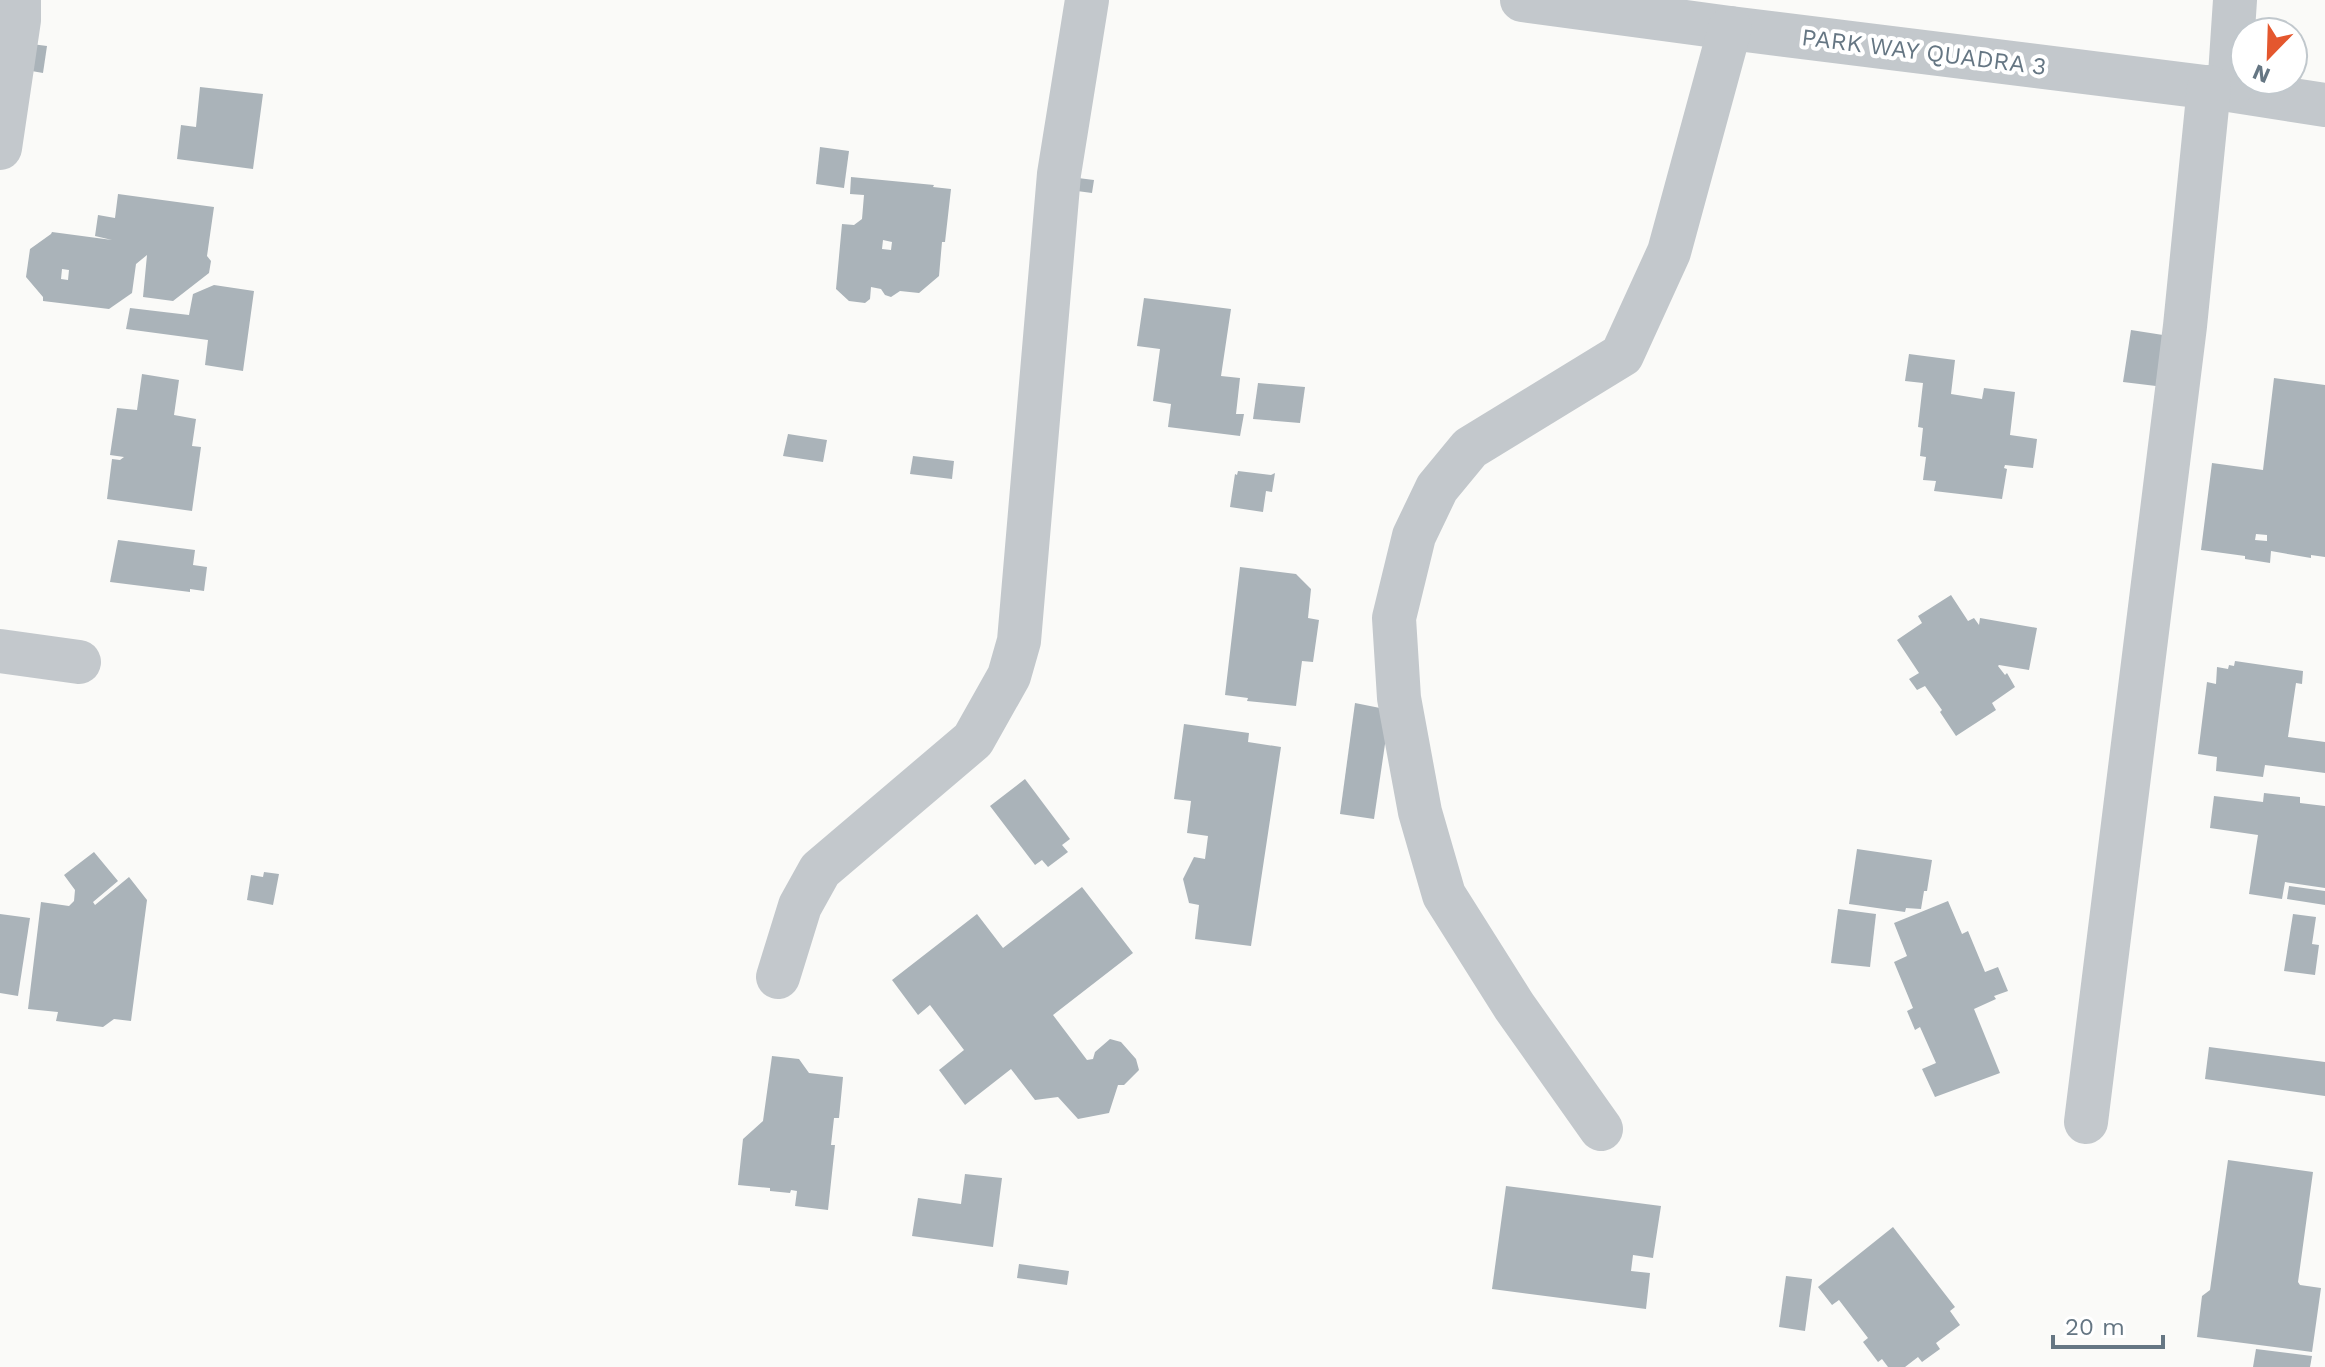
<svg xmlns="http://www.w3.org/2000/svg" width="2325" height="1367" viewBox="0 0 2325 1367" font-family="'Work Sans',sans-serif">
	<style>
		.building { fill: #aab3b9; fill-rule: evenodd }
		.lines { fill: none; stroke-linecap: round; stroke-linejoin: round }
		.minor { stroke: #c3c8cc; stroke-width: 44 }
		.labels { text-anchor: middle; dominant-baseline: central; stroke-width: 8; stroke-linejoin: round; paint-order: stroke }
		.street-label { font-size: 24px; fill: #657683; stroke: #fff }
	</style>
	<rect width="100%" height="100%" fill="#fafaf8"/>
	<g class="building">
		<polygon points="24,43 47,46 43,73 20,69"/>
		<polygon points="200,87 263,94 253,169 177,159 181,125 196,127"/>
		<polygon points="820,147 849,151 844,188 816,184"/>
		<path d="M851,177L934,185L933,187L951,189L945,242H942L939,276L919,293L900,291L891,297L885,295L881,289L871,287L870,299L865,303L849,301L836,289L842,224L854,225L862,219L864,195L850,194ZM883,240L892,242L891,250L882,249Z"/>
		<polygon points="1078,178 1094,180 1092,193 1077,191"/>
		<path d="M118,194L214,207L207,256L211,261L209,273L173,301L143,297L147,255L136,264L132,293L109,309L43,301V297L26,277L30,249L51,234L52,232L112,240L95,236L98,215L115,218ZM62,269L69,270L68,280L61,279Z"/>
		<polygon points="214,285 254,291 243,371 205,365 208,340 126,329 130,308 189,315 193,294"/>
		<polygon points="1144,298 1231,309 1221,376 1240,378 1236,414 1244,414 1240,436 1168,427 1171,404 1153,401 1160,349 1137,346"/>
		<polygon points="2131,330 2163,335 2156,386 2123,382"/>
		<polygon points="1909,354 1955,360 1951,394 1982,399 1984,388 2015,392 2010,435 2037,439 2036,447 2033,468 2005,465 2004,468 2007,469 2002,499 1934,491 1936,481 1923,480 1926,457 1920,456 1923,428 1918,427 1923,383 1905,381"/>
		<polygon points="142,374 179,380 174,415 196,419 192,446 201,447 192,511 107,499 112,459 120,460 124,457 110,455 117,408 137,410"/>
		<path d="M2274,378L2325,385V557L2311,555V558L2271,551L2270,563L2245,559V556L2201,550L2212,463L2263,470ZM2256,534L2267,535V541L2255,540Z"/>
		<polygon points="1258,383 1305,387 1300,423 1253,419"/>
		<polygon points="788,434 827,440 823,462 783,456"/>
		<polygon points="913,456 954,461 952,479 910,474"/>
		<polygon points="1238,471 1271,475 1275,473 1272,492 1266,491 1263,512 1230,507 1235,474 1237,475"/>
		<polygon points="118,540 195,550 193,565 207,567 204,591 190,589 190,592 110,582"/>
		<polygon points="1240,567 1296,574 1311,589 1308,618 1319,620 1313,662 1302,661 1296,706 1247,701 1248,698 1225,695"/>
		<polygon points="1951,595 1968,621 1974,618 1979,625 1980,618 2037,628 2029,670 1999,665 1998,666 2005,675 2007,673 2015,687 1992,703 1996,710 1956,736 1940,712 1942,710 1925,686 1917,690 1909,679 1919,673 1897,640 1922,623 1918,616"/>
		<polygon points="2235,661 2303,671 2302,684 2296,683 2288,737 2325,742 2325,773 2265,765 2263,777 2216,771 2217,757 2198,754 2207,682 2216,684 2217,667 2228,669 2229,665 2234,666"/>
		<polygon points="1355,703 1390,710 1374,819 1340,814"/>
		<polygon points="1184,724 1249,733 1248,742 1281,747 1251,946 1195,939 1199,905 1189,903 1183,879 1194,857 1205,859 1208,836 1187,833 1191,801 1174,799"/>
		<polygon points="1025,779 1070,839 1062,845 1068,852 1048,867 1042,860 1035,865 990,806"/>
		<polygon points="2264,793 2300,797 2300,803 2325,806 2325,888 2285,882 2282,899 2249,894 2258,835 2210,828 2214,796 2263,802"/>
		<polygon points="1857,849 1932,860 1927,891 1924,891 1921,909 1906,908 1905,912 1849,904"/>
		<polygon points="94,852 118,881 93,902 95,905 129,877 147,900 131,1021 114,1019 103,1027 56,1021 58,1012 28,1009 41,902 69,906 74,901 75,890 64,875"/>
		<polygon points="264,872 279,874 273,905 247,900 251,875 263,877"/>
		<polygon points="2289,886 2325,891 2325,905 2287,899"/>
		<polygon points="1082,887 1133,953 1053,1015 1087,1060 1093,1059 1095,1052 1110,1039 1121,1042 1136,1059 1139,1070 1124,1085 1118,1085 1109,1113 1078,1119 1058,1097 1035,1100 1011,1069 965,1105 939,1070 964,1050 930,1005 918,1015 892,980 977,914 1003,948"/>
		<polygon points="1948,901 1962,934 1968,931 1985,972 1998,967 2008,991 1994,996 1996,999 1974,1009 2000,1073 1935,1097 1922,1069 1936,1063 1920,1027 1915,1030 1907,1011 1913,1008 1894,962 1907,956 1894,923"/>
		<polygon points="1838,909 1876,914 1870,967 1831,963"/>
		<polygon points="0,914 30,918 18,996 0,993"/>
		<polygon points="2293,914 2316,917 2312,944 2319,945 2315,975 2284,971"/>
		<polygon points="2209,1047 2325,1062 2325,1096 2205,1079"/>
		<polygon points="772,1056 799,1059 809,1073 843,1077 839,1118 834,1118 831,1145 835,1145 828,1210 795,1206 797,1191 791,1190 790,1193 770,1191 770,1188 738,1185 743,1139 763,1121"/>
		<polygon points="2228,1160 2313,1172 2298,1282 2300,1285 2321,1288 2312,1352 2197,1337 2202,1296 2210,1290"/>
		<polygon points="965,1174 1002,1178 993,1247 912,1236 918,1198 961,1204"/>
		<polygon points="1506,1186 1661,1206 1653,1258 1633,1255 1631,1271 1650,1273 1646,1309 1492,1289"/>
		<polygon points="1893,1227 1955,1307 1950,1311 1960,1325 1936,1343 1940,1349 1922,1362 1918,1357 1905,1367 1888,1367 1882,1359 1878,1362 1863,1342 1868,1338 1839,1300 1832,1305 1818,1287"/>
		<polygon points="1019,1264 1069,1271 1067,1285 1017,1278"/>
		<polygon points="1786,1276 1812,1279 1805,1331 1779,1327"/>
		<polygon points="2256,1349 2312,1356 2310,1367 2253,1367"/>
	</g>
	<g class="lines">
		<g class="minor">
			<polyline points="1522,0 1730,28 2229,90 2325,105"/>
			<polyline points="2229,90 2235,0"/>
			<polyline points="0,148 19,20 19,0"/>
			<polyline points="0,651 79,662"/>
			<polyline points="778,977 800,906 820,870 973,740 1009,676 1019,641 1059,174 1087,0"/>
			<polyline points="2086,1122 2185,326 2209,87"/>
			<polyline points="1601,1129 1514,1006 1444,895 1420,812 1399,698 1394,618 1414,536 1437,488 1470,448 1622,355 1669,252 1730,28"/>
		</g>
	</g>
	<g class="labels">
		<g class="street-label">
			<text transform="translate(1924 52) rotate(7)">PARK WAY QUADRA 3</text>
		</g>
	</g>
	<g transform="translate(2269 56) rotate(203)"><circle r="38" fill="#ffffff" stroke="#c1c8cd" stroke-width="2"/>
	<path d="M0-6L14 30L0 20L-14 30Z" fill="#e4572e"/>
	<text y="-12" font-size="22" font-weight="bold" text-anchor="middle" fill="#657683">N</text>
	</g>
	<path d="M2053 1335v12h110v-12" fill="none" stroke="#657683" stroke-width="4"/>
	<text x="2065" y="1335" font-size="24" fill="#657683" stroke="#ffffff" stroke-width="6" paint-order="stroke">20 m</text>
</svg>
